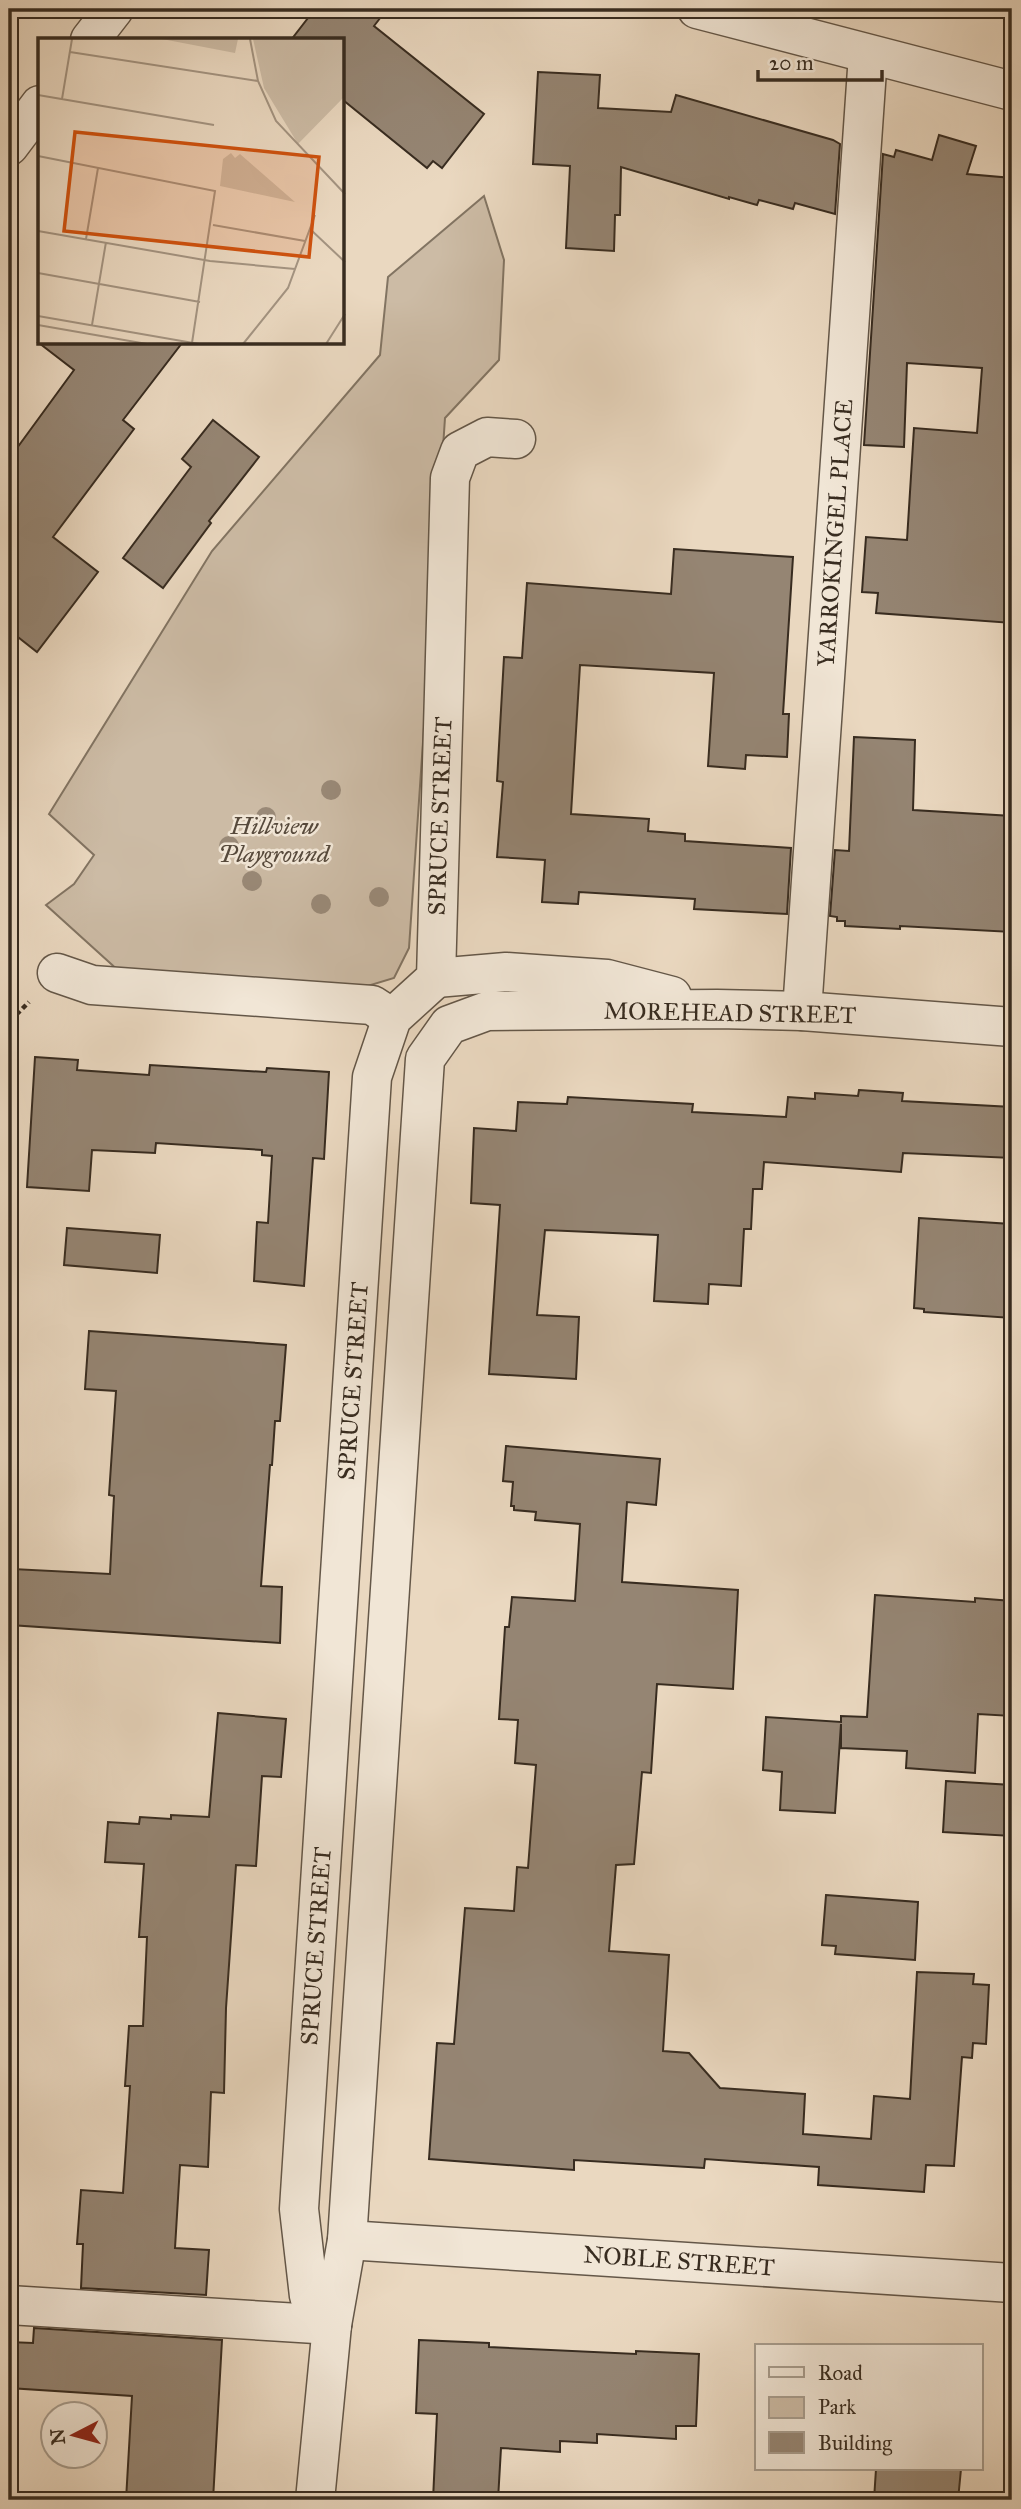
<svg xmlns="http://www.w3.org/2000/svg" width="1021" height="2509" viewBox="0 0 1021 2509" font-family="'IM FELL Great Primer',serif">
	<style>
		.green { fill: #ccbba5; stroke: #827462; stroke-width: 2 }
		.building { fill: #958573; stroke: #382c20; stroke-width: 2 }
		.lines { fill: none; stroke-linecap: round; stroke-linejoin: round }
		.minor-casing { stroke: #645748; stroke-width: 41 }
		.path { stroke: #382c20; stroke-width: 4.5; stroke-dasharray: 5 3.5; stroke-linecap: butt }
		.minor { stroke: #f1e6d6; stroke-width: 38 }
		.tree { fill: #998977 }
		.labels { text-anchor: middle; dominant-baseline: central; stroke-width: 5; stroke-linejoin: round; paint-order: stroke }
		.street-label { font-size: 24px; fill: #382c20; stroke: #f1e6d6 }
		.park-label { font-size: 24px; font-style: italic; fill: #56493b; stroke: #f1e6d6 }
		.inset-road { fill: none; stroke: #a39380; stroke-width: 2 }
		.view { fill: #ce520f; fill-opacity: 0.15; stroke: #ce520f; stroke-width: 3.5 }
		.inset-edge { fill: none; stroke: #382c20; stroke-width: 3.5 }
	</style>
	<rect width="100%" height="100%" fill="#ead8c0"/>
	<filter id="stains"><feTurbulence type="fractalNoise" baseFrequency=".00286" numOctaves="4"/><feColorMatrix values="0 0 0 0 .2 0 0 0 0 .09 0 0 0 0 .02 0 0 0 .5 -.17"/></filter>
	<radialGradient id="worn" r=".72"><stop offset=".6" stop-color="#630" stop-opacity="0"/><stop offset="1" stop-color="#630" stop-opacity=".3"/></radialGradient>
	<polygon class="green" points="484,196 504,260 499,360 445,418 409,948 394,978 351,991 120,972 46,905 74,884 94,855 49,814 212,551 380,355 388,277"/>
	<g class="building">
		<polygon points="315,9 387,9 374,26 484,114 442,168 433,161 427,168 343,100 343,40 291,40"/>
		<polygon points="538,72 600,75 598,108 671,112 676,95 833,140 840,144 835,214 795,203 793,209 759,200 757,205 729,197 729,199 621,167 620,215 615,215 614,251 566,248 570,166 533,164"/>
		<polygon points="939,135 976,146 967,174 1012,178 1012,623 876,613 878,593 862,592 866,537 907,540 914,428 977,433 982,368 907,363 904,447 864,445 883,154 894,157 896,150 932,160"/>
		<polygon points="39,343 182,343 123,420 134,429 53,537 98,572 37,652 9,630 9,459 74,370"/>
		<polygon points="213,420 259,457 209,521 211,523 163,588 123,558 191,467 182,459"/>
		<polygon points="674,549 793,557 783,714 789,714 787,757 746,755 745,769 708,766 714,673 580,665 571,814 649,819 648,831 685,834 685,841 791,848 787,914 694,909 695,899 579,892 578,904 542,902 545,860 497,857 503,782 497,781 504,657 522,658 527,583 671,594"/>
		<polygon points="854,737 915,740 913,810 1012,816 1012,932 900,926 900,929 845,926 845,921 837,921 837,917 830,916 835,850 849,851"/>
		<polygon points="35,1057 78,1060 77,1070 149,1075 150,1065 266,1072 267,1068 329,1072 324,1159 313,1158 304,1286 254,1281 257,1222 268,1223 272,1156 262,1155 262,1150 156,1143 155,1153 92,1150 89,1191 27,1187"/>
		<polygon points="859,1090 903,1093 902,1101 1012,1107 1012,1158 903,1153 901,1172 764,1162 762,1189 753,1189 751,1229 744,1229 741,1286 709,1284 708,1304 654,1301 658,1235 545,1230 537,1315 579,1317 576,1379 489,1374 500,1205 471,1203 474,1128 516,1131 518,1102 567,1104 568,1097 693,1104 692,1112 786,1117 788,1097 815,1099 815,1093 858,1096"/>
		<polygon points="919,1218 1011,1224 1008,1265 1012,1265 1012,1318 924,1312 924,1309 914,1308"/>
		<polygon points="67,1228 160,1235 157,1273 64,1265"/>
		<polygon points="89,1331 286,1345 280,1421 275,1421 272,1465 270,1465 261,1586 282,1587 280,1643 10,1625 13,1569 110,1574 114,1496 109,1495 116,1391 85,1389"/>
		<polygon points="506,1446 660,1459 656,1505 627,1502 622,1582 738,1590 733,1689 657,1684 651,1773 642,1772 634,1864 616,1865 609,1951 669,1955 663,2051 689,2053 720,2088 805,2094 803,2134 871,2139 874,2096 910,2099 917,1972 974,1974 973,1984 989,1985 986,2044 973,2043 972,2058 962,2057 954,2166 926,2165 924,2192 818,2185 819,2167 705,2159 704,2168 574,2160 574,2170 429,2159 437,2043 454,2044 465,1908 514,1911 517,1867 528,1868 536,1765 515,1763 518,1720 499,1719 505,1627 509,1627 512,1597 575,1601 580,1524 535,1520 536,1512 514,1510 514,1506 511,1506 513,1482 503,1481"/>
		<polygon points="875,1595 975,1602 975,1598 1012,1601 1012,1716 978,1714 975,1773 906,1768 907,1751 841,1748 841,1724 835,1813 780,1810 782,1772 763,1770 766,1717 841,1722 841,1716 867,1717"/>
		<polygon points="218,1713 286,1719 281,1777 262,1776 256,1866 236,1865 226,2008 224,2093 211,2092 208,2167 180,2165 175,2248 209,2250 206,2295 81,2288 83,2244 77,2244 81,2190 123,2193 130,2086 125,2086 129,2026 143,2026 147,1937 139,1937 144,1864 105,1862 108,1822 139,1824 140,1817 171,1819 171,1815 209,1817"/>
		<polygon points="946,1781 1012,1785 1012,1836 943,1832"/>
		<polygon points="826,1895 918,1902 915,1960 835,1954 836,1946 822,1945"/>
		<polygon points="34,2328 222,2340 213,2500 126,2500 132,2396 9,2388 9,2342 33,2343"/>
		<polygon points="419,2340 489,2343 489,2347 636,2354 636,2351 699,2354 696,2426 676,2426 676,2439 597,2434 597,2443 560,2441 560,2452 501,2448 498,2500 433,2500 437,2414 416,2413"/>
		<polygon points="876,2469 961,2469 958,2500 874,2500"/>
	</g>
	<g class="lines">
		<defs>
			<g id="minor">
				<polyline points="697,9 1012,91"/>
				<polyline points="90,40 114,9"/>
				<polyline points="9,146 40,105"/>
				<polyline points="57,973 92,985 372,1005 392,1018"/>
				<polyline points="436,978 506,972 607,979 672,996"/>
				<polyline points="802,1011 868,55"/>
				<polyline points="347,2240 1012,2283"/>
				<polyline points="9,2305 332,2325"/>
				<polyline points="332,2325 309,2296 299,2209 372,1077 392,1018 436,978 450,478 460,451 487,437 516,439"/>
				<polyline points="315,2500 332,2325 347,2240 425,1059 449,1025 487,1011 717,1009 802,1011 1012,1027"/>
			</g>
		</defs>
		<use href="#minor" class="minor-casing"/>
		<polyline class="path" points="9,1017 14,1017 29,1002"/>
		<use href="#minor" class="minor"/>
	</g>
	<g class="tree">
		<circle cx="331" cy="790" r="10"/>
		<circle cx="266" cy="817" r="10"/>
		<circle cx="229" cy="846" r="10"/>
		<circle cx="252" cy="881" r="10"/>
		<circle cx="379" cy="897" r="10"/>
		<circle cx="321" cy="904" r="10"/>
	</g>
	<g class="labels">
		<g class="street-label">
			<text transform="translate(835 533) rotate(-86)">YARROKINGEL PLACE</text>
			<text transform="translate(440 816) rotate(-88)">SPRUCE STREET</text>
			<text transform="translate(730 1013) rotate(1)">MOREHEAD STREET</text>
			<text transform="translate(353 1381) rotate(-86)">SPRUCE STREET</text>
			<text transform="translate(316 1946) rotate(-86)">SPRUCE STREET</text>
			<text transform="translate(679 2261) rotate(4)">NOBLE STREET</text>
		</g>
		<g class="park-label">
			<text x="274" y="826">Hillview<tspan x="274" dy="28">Playground</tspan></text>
		</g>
	</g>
	<g transform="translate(38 38)">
		<rect width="306" height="306" fill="#ead8c0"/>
		<path d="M124,1H200L197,15ZM215,1H306V59L260,106L226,50ZM193,115L197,120L202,116L257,164L182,148L185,121Z" fill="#ccbba5"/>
		<path class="inset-road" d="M212,1L220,43L238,83L307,156M32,14L220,43M0,57L176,87M24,61L34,1M0,118L177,153L154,305M175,187L267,203M272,191L307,224M0,193L172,223L257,231M48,201L60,130M0,235L162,264M0,278L161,306M0,287L109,306M54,287L68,204M205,306L250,250L277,177M288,306L307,276"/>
		<path class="view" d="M37,94L281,119L271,219L26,193Z"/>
		<rect width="306" height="306" class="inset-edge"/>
	</g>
	<rect width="1021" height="2509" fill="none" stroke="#ead8c0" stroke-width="35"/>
	<rect x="10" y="10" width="1000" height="2488" fill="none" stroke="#382c20" stroke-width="3.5"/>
	<rect x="18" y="18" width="986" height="2474" fill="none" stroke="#382c20" stroke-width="2"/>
	<rect x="755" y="2344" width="228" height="126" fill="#f1e6d6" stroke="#a79c8d" stroke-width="2"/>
	<rect x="769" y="2367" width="35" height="10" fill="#f1e6d6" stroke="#a79c8d" stroke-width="2"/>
	<text x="818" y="2380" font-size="21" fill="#382c20">Road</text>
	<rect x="769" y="2397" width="35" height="21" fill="#ccbba5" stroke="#a79c8d" stroke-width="2"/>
	<text x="818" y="2414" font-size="21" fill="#382c20">Park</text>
	<rect x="769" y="2432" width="35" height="21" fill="#958573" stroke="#a79c8d" stroke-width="2"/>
	<text x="818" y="2450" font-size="21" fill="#382c20">Building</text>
	<g transform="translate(74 2435) rotate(264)"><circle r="33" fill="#f1e6d6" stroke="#a79c8d" stroke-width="2"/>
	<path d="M0-5L12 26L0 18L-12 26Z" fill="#8f2418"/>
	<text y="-10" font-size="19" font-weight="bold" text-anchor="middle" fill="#382c20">N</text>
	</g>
	<path d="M758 70v10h124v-10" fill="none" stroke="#382c20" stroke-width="3.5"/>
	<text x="769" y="70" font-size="21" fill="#382c20" stroke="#f1e6d6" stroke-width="5" paint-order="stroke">20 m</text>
	<rect width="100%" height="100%" filter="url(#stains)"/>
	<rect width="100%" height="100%" fill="url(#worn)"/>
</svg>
